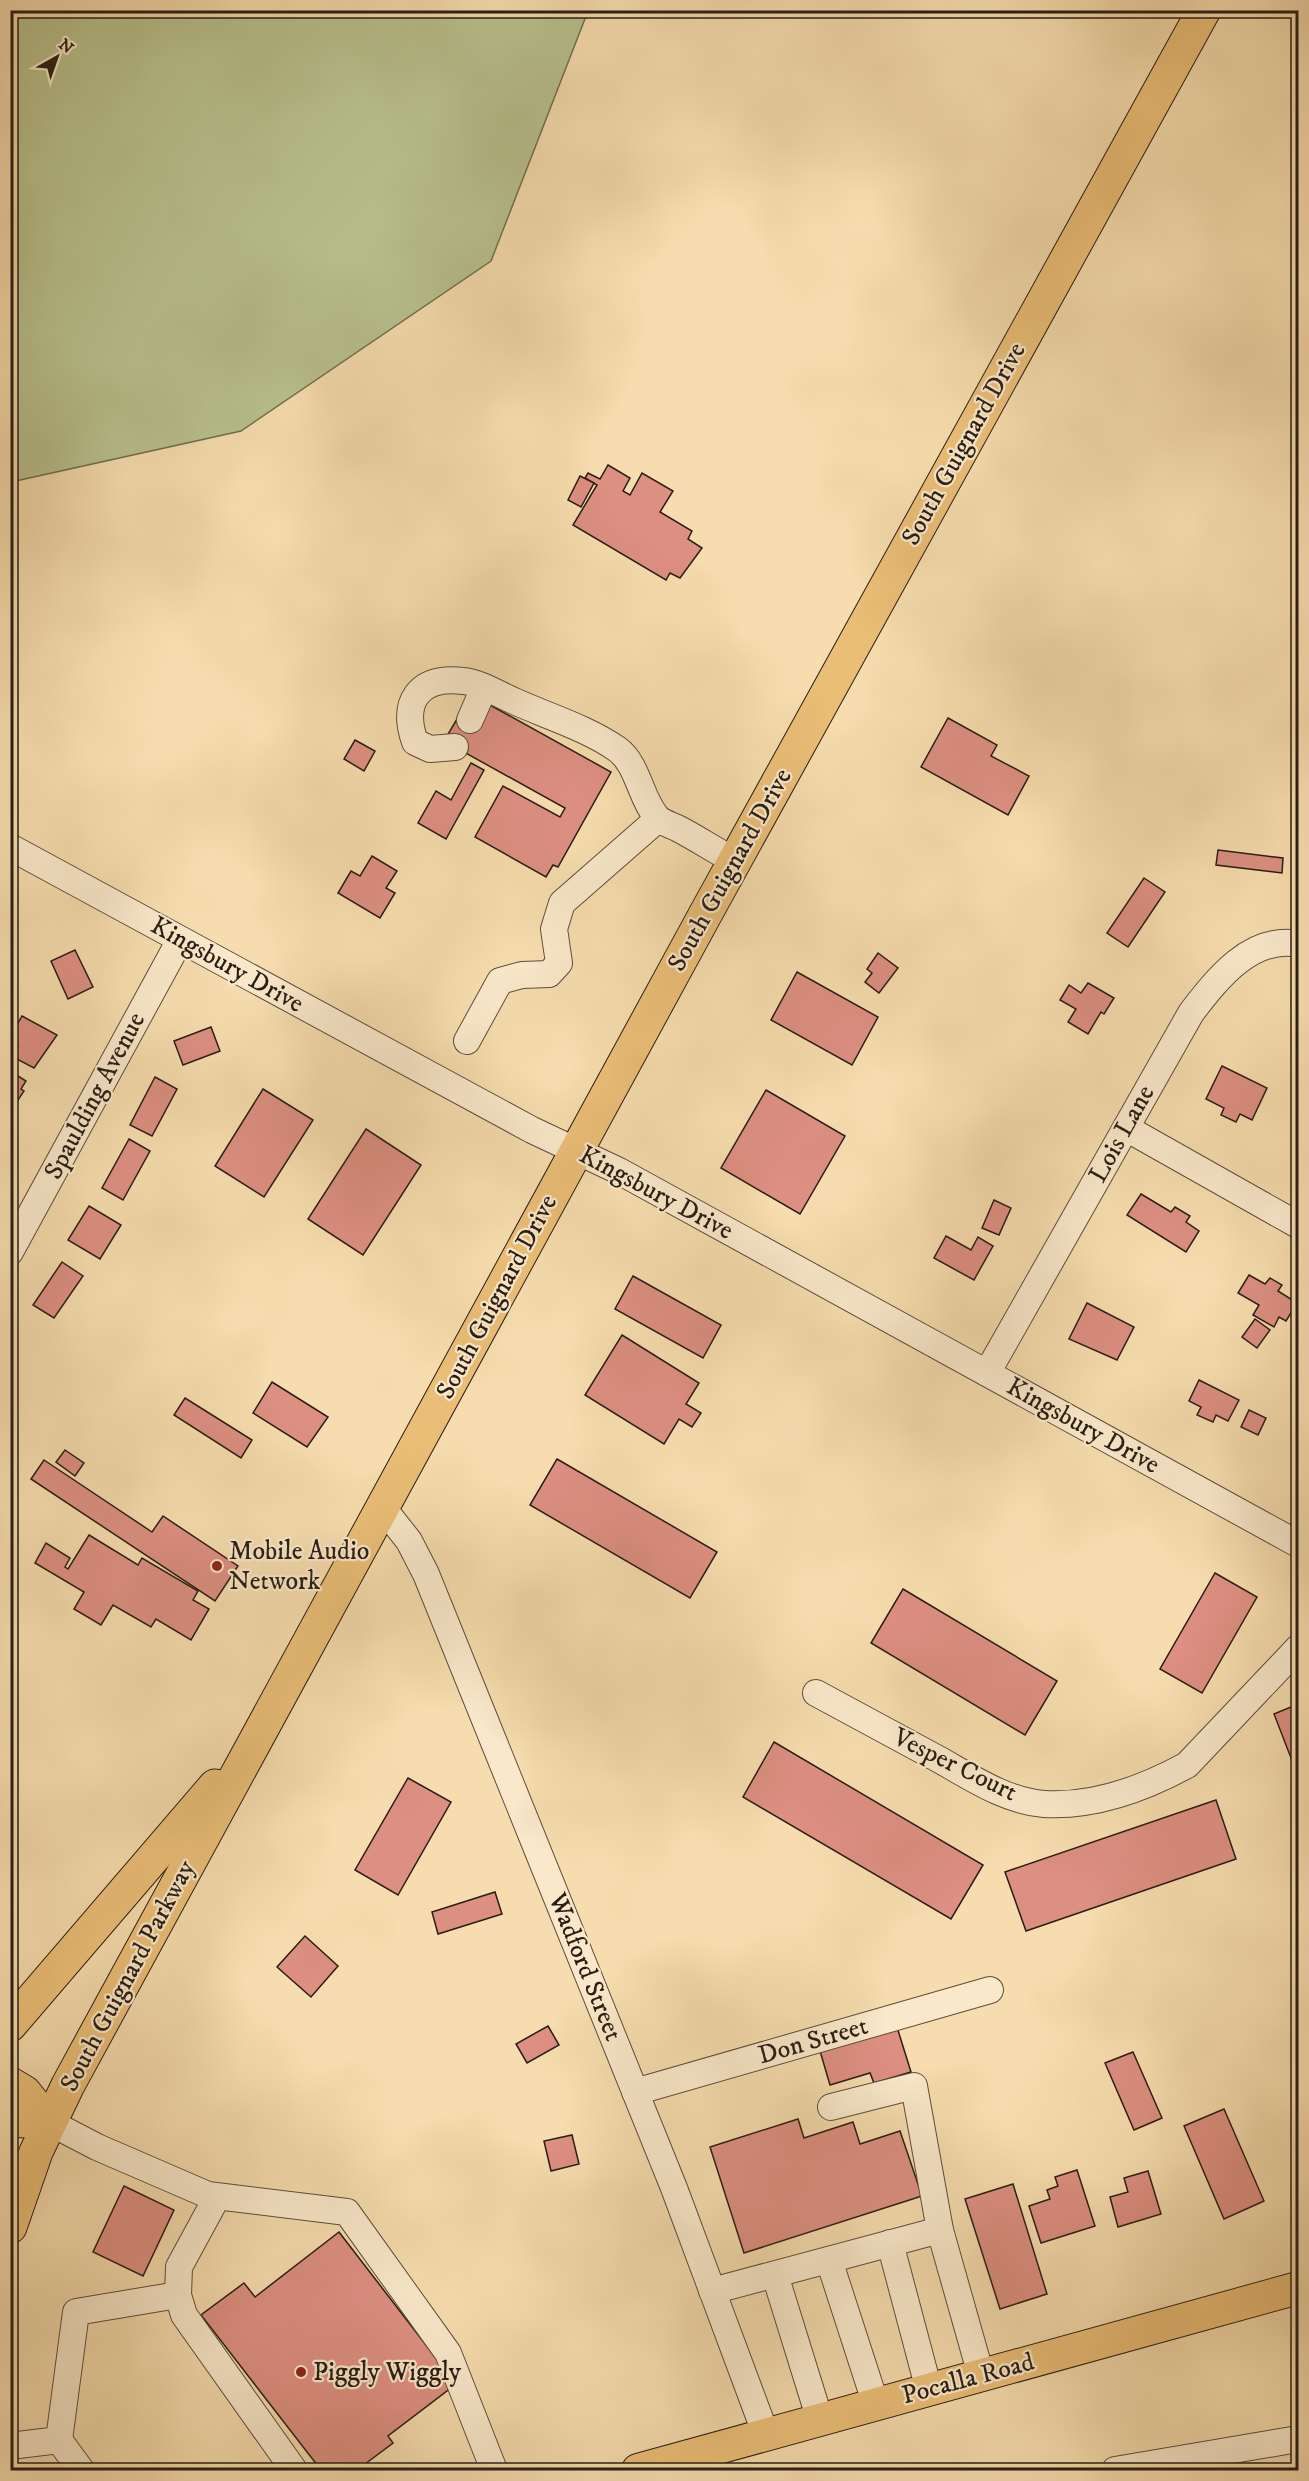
<svg xmlns="http://www.w3.org/2000/svg" width="1309" height="2481" viewBox="0 0 1309 2481" font-family="'IM FELL DW Pica',serif">
	<style>
		.green { fill: #b8c18e; stroke: #706f52; stroke-width: 1.5 }
		.building { fill: #dd8f82; stroke: #291d15; stroke-width: 1.5 }
		.lines { fill: none; stroke-linecap: round; stroke-linejoin: round }
		.minor-casing { stroke: #5c4d3b; stroke-width: 28 }
		.major-casing { stroke: #291d15; stroke-width: 34 }
		.highway-casing { stroke: #291d15; stroke-width: 35 }
		.minor { stroke: #f9e8ca; stroke-width: 26 }
		.major { stroke: #ebbe77; stroke-width: 32 }
		.highway { stroke: #ebbe77; stroke-width: 33 }
		.poi-dot { fill: #8f2418; stroke: #f9e8ca; stroke-width: 2 }
		.labels { text-anchor: middle; dominant-baseline: central; stroke-width: 4.5; stroke-linejoin: round; paint-order: stroke }
		.street-label { font-size: 26px; fill: #291d15; stroke: #f9e8ca }
		.poi-label { font-size: 26px; fill: #291d15; stroke: #f9e8ca; text-anchor: start }
	</style>
	<rect width="100%" height="100%" fill="#f6dcae"/>
	<filter id="stains"><feTurbulence type="fractalNoise" baseFrequency=".00333" numOctaves="4"/><feColorMatrix values="0 0 0 0 .2 0 0 0 0 .09 0 0 0 0 .02 0 0 0 .5 -.17"/></filter>
	<radialGradient id="worn" r=".72"><stop offset=".6" stop-color="#630" stop-opacity="0"/><stop offset="1" stop-color="#630" stop-opacity=".3"/></radialGradient>
	<polygon class="green" points="10,11 11,10 588,11 491,261 241,431 11,482"/>
	<g class="building">
		<polygon points="608,465 630,478 623,491 630,495 642,473 673,491 660,512 692,531 688,539 702,548 680,578 670,573 666,580 573,525 597,485 585,478 588,473 600,479"/>
		<polygon points="580,476 594,483 581,507 568,500"/>
		<polygon points="490,705 611,772 558,867 553,865 546,877 475,837 503,786 560,817 565,808 444,741 460,714"/>
		<polygon points="948,718 997,745 991,756 1029,776 1008,815 921,767"/>
		<polygon points="355,740 375,751 364,771 344,759"/>
		<polygon points="471,763 484,770 446,839 418,823 436,791 451,800"/>
		<polygon points="1218,850 1283,858 1282,873 1216,865"/>
		<polygon points="372,856 397,871 386,888 395,893 380,918 338,893 351,871 360,876"/>
		<polygon points="1144,878 1165,892 1128,947 1107,933"/>
		<polygon points="75,950 93,987 68,999 51,961"/>
		<polygon points="878,953 898,968 879,993 865,982 872,973 867,969"/>
		<polygon points="797,972 878,1017 852,1065 771,1020"/>
		<polygon points="1088,983 1114,998 1104,1014 1101,1012 1088,1034 1068,1022 1076,1009 1060,1000 1069,985 1081,993"/>
		<polygon points="22,1016 57,1035 34,1068 13,1057 18,1047 10,1044 10,1037"/>
		<polygon points="211,1027 220,1051 183,1065 174,1041"/>
		<polygon points="1222,1066 1267,1088 1252,1120 1240,1114 1236,1122 1221,1115 1224,1108 1206,1099"/>
		<polygon points="10,1071 26,1081 21,1089 24,1091 10,1112"/>
		<polygon points="155,1077 177,1089 152,1136 130,1125"/>
		<polygon points="263,1089 313,1120 264,1197 215,1166"/>
		<polygon points="766,1090 845,1136 800,1214 721,1168"/>
		<polygon points="366,1129 421,1165 363,1255 308,1219"/>
		<polygon points="129,1139 150,1151 123,1200 102,1188"/>
		<polygon points="1141,1194 1171,1212 1175,1207 1190,1216 1186,1222 1199,1231 1186,1252 1127,1215"/>
		<polygon points="994,1200 1011,1208 999,1235 982,1228"/>
		<polygon points="89,1206 121,1225 100,1259 68,1240"/>
		<polygon points="946,1236 971,1250 978,1237 993,1246 974,1280 934,1258"/>
		<polygon points="62,1262 83,1276 54,1318 33,1305"/>
		<polygon points="1249,1275 1265,1284 1270,1278 1282,1285 1278,1291 1297,1303 1286,1321 1279,1317 1274,1327 1253,1315 1259,1305 1238,1293"/>
		<polygon points="633,1276 721,1325 703,1358 615,1309"/>
		<polygon points="1087,1303 1134,1327 1117,1360 1069,1339"/>
		<polygon points="1255,1319 1270,1330 1257,1348 1242,1337"/>
		<polygon points="622,1335 699,1383 686,1404 701,1413 692,1427 679,1419 664,1444 585,1395"/>
		<polygon points="1199,1380 1239,1400 1228,1421 1216,1415 1213,1422 1197,1415 1201,1407 1189,1401"/>
		<polygon points="272,1382 328,1417 307,1447 253,1413"/>
		<polygon points="185,1398 252,1440 241,1458 174,1415"/>
		<polygon points="1249,1410 1266,1418 1258,1435 1241,1427"/>
		<polygon points="65,1450 84,1463 75,1476 56,1462"/>
		<polygon points="557,1459 717,1552 690,1598 530,1505"/>
		<polygon points="44,1460 152,1532 163,1516 238,1566 215,1601 31,1479"/>
		<polygon points="89,1535 138,1565 142,1558 198,1591 193,1600 209,1609 191,1640 156,1619 151,1627 113,1605 101,1625 74,1609 84,1592 35,1563 46,1543 70,1558 65,1567 68,1569"/>
		<polygon points="1215,1573 1257,1597 1202,1693 1160,1669"/>
		<polygon points="903,1589 1057,1681 1025,1735 871,1643"/>
		<polygon points="1298,1704 1298,1776 1274,1714"/>
		<polygon points="774,1742 983,1865 951,1919 743,1797"/>
		<polygon points="408,1778 451,1802 398,1895 355,1870"/>
		<polygon points="1216,1800 1236,1859 1026,1931 1005,1872"/>
		<polygon points="495,1892 502,1914 438,1934 432,1912"/>
		<polygon points="305,1936 338,1966 311,1997 277,1967"/>
		<polygon points="548,2026 559,2045 527,2063 516,2044"/>
		<polygon points="897,2027 911,2072 874,2083 870,2073 830,2085 820,2051"/>
		<polygon points="1133,2052 1162,2118 1134,2130 1105,2063"/>
		<polygon points="1224,2109 1264,2201 1224,2219 1184,2126"/>
		<polygon points="798,2119 804,2138 853,2122 860,2144 900,2131 922,2196 744,2253 710,2147"/>
		<polygon points="572,2135 579,2164 551,2171 544,2141"/>
		<polygon points="1077,2170 1095,2226 1041,2243 1029,2206 1050,2199 1047,2190 1058,2186 1055,2177"/>
		<polygon points="1148,2171 1161,2214 1118,2227 1110,2197 1128,2192 1124,2178"/>
		<polygon points="1013,2184 1047,2294 1000,2309 965,2199"/>
		<polygon points="124,2186 174,2210 143,2276 93,2252"/>
		<polygon points="339,2232 456,2384 388,2436 393,2443 357,2470 321,2470 201,2315 244,2283 255,2297"/>
	</g>
	<g class="lines">
		<defs>
			<g id="minor">
				<polyline points="470,720 484,688"/>
				<path d="M455,747L430,749L415,742C401,702 418,676 463,681C479,682 498,694 514,701C547,716 587,728 617,749C638,764 640,797 656,816C661,823 672,825 679,829C698,839 716,851 735,861"/>
				<polyline points="10,847 532,1130 619,1171 1298,1544"/>
				<polyline points="467,1041 500,981 522,975 549,974 559,963 554,929 562,903 658,819"/>
				<polyline points="1126,1128 1298,1225"/>
				<polyline points="10,1252 180,940"/>
				<path d="M987,1373L1191,1013C1217,979 1251,935 1298,944"/>
				<polyline points="383,1508 409,1541 426,1574 674,2188 766,2435"/>
				<path d="M816,1693C857,1715 899,1738 940,1760C972,1778 1006,1801 1044,1804C1094,1807 1143,1789 1187,1765L1298,1648"/>
				<polyline points="635,2092 990,1990"/>
				<polyline points="831,2107 914,2086 940,2230"/>
				<polyline points="49,2122 97,2147 208,2195 347,2212 448,2353 494,2470"/>
				<polyline points="217,2197 179,2267 178,2295 184,2315 294,2470"/>
				<polyline points="890,2243 929,2390"/>
				<polyline points="829,2260 876,2405"/>
				<polyline points="775,2275 820,2420"/>
				<polyline points="712,2291 940,2230 981,2375"/>
				<polyline points="59,2440 81,2470"/>
				<polyline points="10,2446 59,2440 76,2312 178,2295"/>
				<polyline points="1115,2470 1298,2439"/>
			</g>
			<g id="major">
				<polyline points="10,2083 25,2092 49,2122"/>
				<polyline points="10,2121 49,2122"/>
				<polyline points="638,2470 1298,2288"/>
			</g>
			<g id="highway">
				<polyline points="10,2025 215,1786"/>
				<polyline points="10,2227 36,2152 68,2085 706,913 1204,10"/>
			</g>
		</defs>
		<use href="#minor" class="minor-casing"/>
		<use href="#major" class="major-casing"/>
		<use href="#highway" class="highway-casing"/>
		<use href="#minor" class="minor"/>
		<use href="#major" class="major"/>
		<use href="#highway" class="highway"/>
	</g>
	<g class="poi-dot">
		<circle cx="217" cy="1566" r="6"/>
		<circle cx="301" cy="2372" r="6"/>
	</g>
	<g class="labels">
		<g class="street-label">
			<text transform="translate(964 444) rotate(-61)">South Guignard Drive</text>
			<text transform="translate(730 870) rotate(-61)">South Guignard Drive</text>
			<text transform="translate(227 965) rotate(29)">Kingsbury Drive</text>
			<text transform="translate(95 1096) rotate(-62)">Spaulding Avenue</text>
			<text transform="translate(1122 1134) rotate(-61)">Lois Lane</text>
			<text transform="translate(656 1193) rotate(28)">Kingsbury Drive</text>
			<text transform="translate(497 1297) rotate(-62)">South Guignard Drive</text>
			<text transform="translate(1083 1426) rotate(29)">Kingsbury Drive</text>
			<text transform="translate(955 1765) rotate(26)">Vesper Court</text>
			<text transform="translate(585 1967) rotate(68)">Wadford Street</text>
			<text transform="translate(128 1976) rotate(-62)">South Guignard Parkway</text>
			<text transform="translate(813 2041) rotate(-16)">Don Street</text>
			<text transform="translate(968 2379) rotate(-15)">Pocalla Road</text>
		</g>
		<g class="poi-label">
			<text x="229" y="1551">Mobile Audio<tspan x="229" dy="30">Network</tspan></text>
			<text x="313" y="2372">Piggly Wiggly</text>
		</g>
	</g>
	<rect width="1309" height="2481" fill="none" stroke="#f6dcae" stroke-width="36"/>
	<rect x="12" y="12" width="1285" height="2457" fill="none" stroke="#291d15" stroke-width="3"/>
	<rect x="18" y="18" width="1273" height="2445" fill="none" stroke="#291d15" stroke-width="1.5"/>
	<g transform="translate(57 57) rotate(40)" stroke="#f9e8ca" stroke-width="4.5" paint-order="stroke">
	<path d="M0-4.5L10 22L0 15L-10 22Z" fill="#291d15"/>
	<text y="-9" font-size="16" font-weight="bold" text-anchor="middle" fill="#291d15">N</text>
	</g>
	<rect width="100%" height="100%" filter="url(#stains)"/>
	<rect width="100%" height="100%" fill="url(#worn)"/>
</svg>
